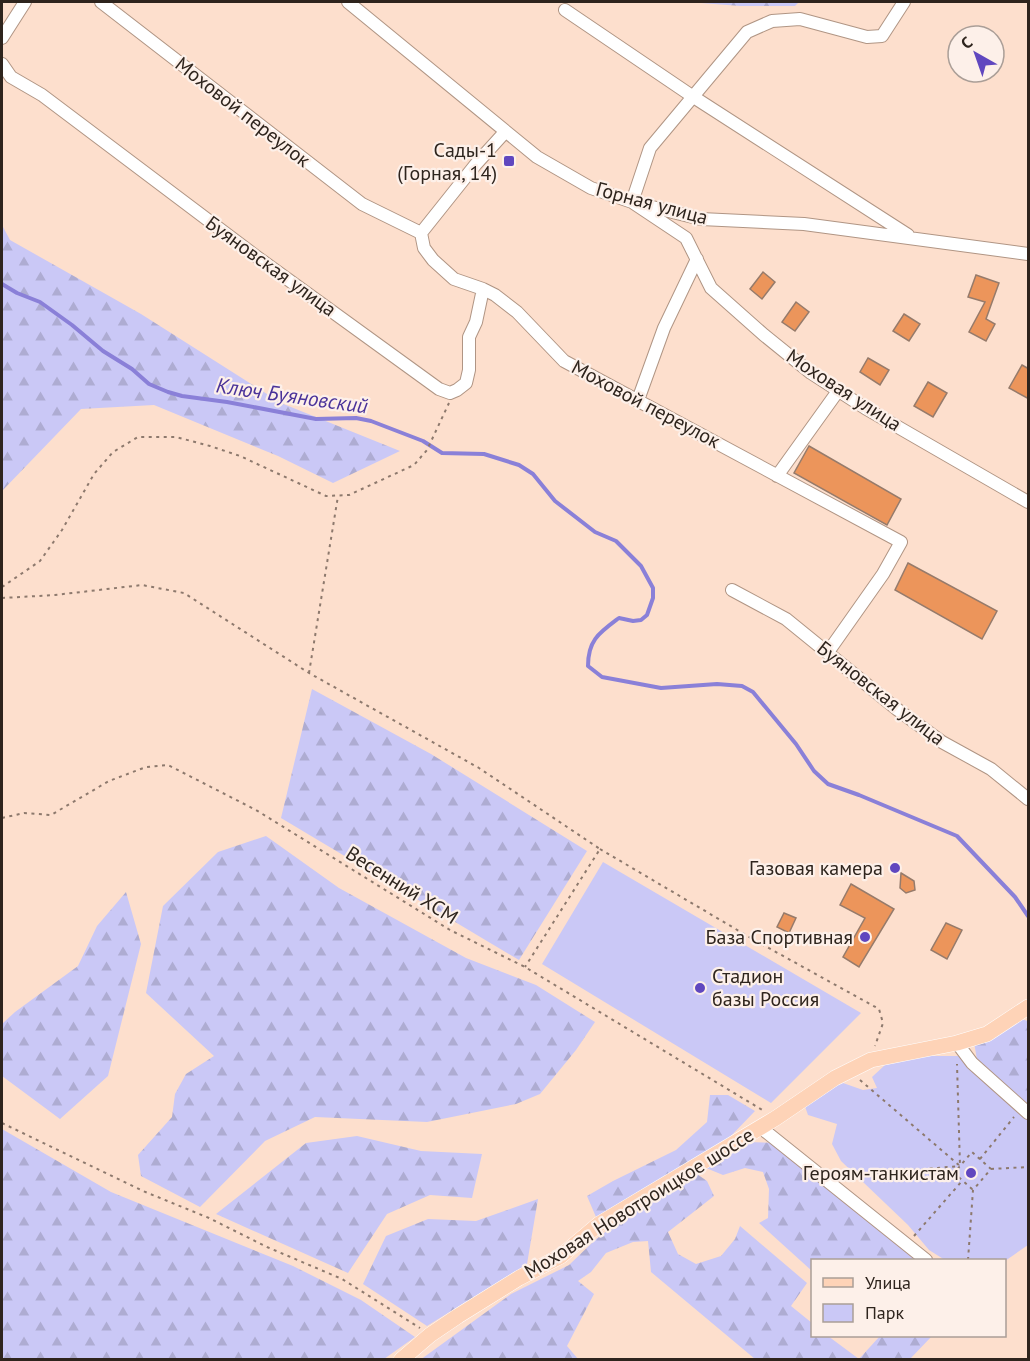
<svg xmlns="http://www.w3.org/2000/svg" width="1030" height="1361" font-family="'PT Sans',sans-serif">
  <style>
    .forest { fill: url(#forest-firs) }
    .park { fill: #cac8f6 }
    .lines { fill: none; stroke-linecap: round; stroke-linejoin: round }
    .stream { stroke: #8a80d8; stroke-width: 4 }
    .building { fill: #ec955b; stroke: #967b6b; stroke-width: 1.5 }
    .minor-casing { stroke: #b09584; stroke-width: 14 }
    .major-casing { stroke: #fff; stroke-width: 16 }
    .path { stroke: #8d796d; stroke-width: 2; stroke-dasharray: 3 4.5; stroke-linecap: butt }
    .minor { stroke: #fff; stroke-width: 12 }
    .major { stroke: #fed3b7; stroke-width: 15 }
    .poi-dot { fill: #6047bf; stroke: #fdf0e9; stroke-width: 2 }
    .labels { text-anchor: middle; stroke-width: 4.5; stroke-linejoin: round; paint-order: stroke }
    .street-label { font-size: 20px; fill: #2e241d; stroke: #fdf0e9 }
    .poi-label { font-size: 20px; fill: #2e241d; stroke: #fdf0e9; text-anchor: end }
    .water-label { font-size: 21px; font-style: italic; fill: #4a339a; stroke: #fdf0e9 }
  </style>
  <defs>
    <pattern id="forest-firs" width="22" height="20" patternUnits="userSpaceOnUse" patternTransform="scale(1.5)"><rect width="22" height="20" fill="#cac8f6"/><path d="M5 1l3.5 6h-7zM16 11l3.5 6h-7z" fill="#aeacd2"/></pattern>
  </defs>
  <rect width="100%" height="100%" fill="#fddfcd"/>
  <!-- forest -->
  <path class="forest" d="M688,2H799L795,6H740Z
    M2,225L10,240L141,314L281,403L400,451L333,483L278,456L154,405L81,409L2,491Z
    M312,689L431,754L587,851L519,960L281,818Z
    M266,836L339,888L466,958L536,985L595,1022L576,1050L540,1094L516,1104L427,1122L315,1117L265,1141L200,1207L141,1176L138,1155L172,1117L175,1094L186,1074L214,1056L146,993L163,906L218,852Z
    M126,892L141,944L108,1076L60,1119L2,1076V1024L15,1012L78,966L97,926Z
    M1009,1016L1028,1021V1104L977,1060L974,1042Z
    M710,1095H728L755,1111L730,1137L596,1217L587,1196L613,1181L676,1150L707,1122Z
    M2,1129L111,1192L293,1266L361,1300L415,1337L384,1359H2Z
    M357,1136L421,1151L482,1154L472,1198L430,1195L387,1214L348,1273L216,1214L306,1143Z
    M747,1142L787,1143L919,1260H812V1271L759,1223L768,1218L769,1189L763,1172L745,1168L723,1175L706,1168Z
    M694,1172L707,1181L714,1196L668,1232L678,1254L696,1264L721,1256L735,1239L740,1226L807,1283L791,1306L812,1323V1336H828L859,1359L880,1336H932L910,1359H755L651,1272L648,1241L633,1242L606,1253L591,1272L578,1281L594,1294L567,1346L578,1359L420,1360L511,1294L569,1265L595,1240L636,1209Z
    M538,1199L527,1264L427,1326L363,1284L386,1236L428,1219L476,1221Z"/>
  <!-- park -->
  <path class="park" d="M603,862L861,1013L771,1103L542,964Z
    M927,1056H958L1028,1119V1245L1005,1261L945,1260L929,1250L908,1225L841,1161L832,1144L837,1124L808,1115L802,1098L843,1083L863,1090L877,1088L872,1077L885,1065Z"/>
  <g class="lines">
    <!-- stream -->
    <path class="stream" d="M2,284L17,293L40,302L72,325L103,351L132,369L149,384L168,392L182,396L227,402L316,419L356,418L371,421L423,441L442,453L484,454L519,465L533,474L555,501L595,532L616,541L641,566L653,588V598L647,615L641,620L633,621L619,618C599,633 588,640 588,666L602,677L661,688L717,684L742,686L753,692L796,744L814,771L828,784L859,795L957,836L1015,897L1028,916"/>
  </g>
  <!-- building -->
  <path class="building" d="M763,272L775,282L762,299L750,289Z
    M976,275L999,283L986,319L995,324L986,341L969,332L985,302L968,297Z
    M796,302L809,312L795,331L782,322Z
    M904,314L920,324L909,341L893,331Z
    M868,358L889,370L880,385L860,372Z
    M1022,365L1029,369V399L1009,388Z
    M928,382L947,393L933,417L914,406Z
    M809,446L901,499L887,525L794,473Z
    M908,563L997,611L982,639L895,590Z
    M901,873L914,881L915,890L906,893L900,888Z
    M851,884L894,909L859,967L843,957L865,918L840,905Z
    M784,913L796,918L789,933L777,927Z
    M946,923L962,930L947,959L931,950Z"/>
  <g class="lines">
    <!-- minor casing -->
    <g class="minor-casing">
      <path id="minor" d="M101,2L362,204L421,233L476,164L505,132
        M348,2L537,157L591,188L632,202L701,219L804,224L1028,254
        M904,2L882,36L867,37L800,19L772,21L747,32L650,148L632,202L686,238L711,288L764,335L811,373L865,408L1028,502
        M565,10L692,96L908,235
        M2,38L25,2
        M2,64L11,77L42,95L257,257L439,389L450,393L457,390L466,383L469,370V337L476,322L483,289
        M421,233L424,248L433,260L454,279L483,289L495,295L517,312L564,361L901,542L883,574L828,652
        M638,400L664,328L697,259
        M777,476L838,391
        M732,590L786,619L898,710L942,742L991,769L1028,799
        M957,1043L972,1063L1028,1113
        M760,1127L926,1260"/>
    </g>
    <!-- major casing -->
    <g class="major-casing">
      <path id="major" d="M401,1360L430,1335L458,1316L519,1278L561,1256L599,1224L776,1118L835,1078L871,1060L957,1043L987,1034L1028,1007"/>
    </g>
    <!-- path -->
    <path class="path" d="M2,587L40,561L62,530L94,474L113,452L138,437H176L210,446L240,456L326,496L349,495L414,465L427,450L449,403
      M2,598L55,595L142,585L184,593L309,673L479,768L600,849L525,967
      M309,673L338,496
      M2,818L24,813L51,815L109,781L146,767L168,765L256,810L450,930L525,967L764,1111
      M600,849L756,941L879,1009L883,1023L875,1046
      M860,1080L960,1166L957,1064
      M2,1123L143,1191L209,1218L267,1247L342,1279L420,1328
      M980,1159L1014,1117
      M991,1169L1028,1167
      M840,1176L960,1166
      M914,1236L962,1181
      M968,1260L973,1190L991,1169L972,1152L954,1173L973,1190"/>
    <!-- minor -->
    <use href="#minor" class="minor"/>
    <!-- major -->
    <use href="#major" class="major"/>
  </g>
  <!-- markers -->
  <g class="poi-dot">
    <rect x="503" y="155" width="12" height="12" rx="3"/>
    <circle cx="895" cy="868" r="6"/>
    <circle cx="865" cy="937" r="6"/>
    <circle cx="700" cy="988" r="6"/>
    <circle cx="971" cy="1173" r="6"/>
  </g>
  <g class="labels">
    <!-- street labels -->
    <g class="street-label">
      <text transform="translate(243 112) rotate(38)" y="7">Моховой переулок</text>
      <text transform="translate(652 203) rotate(15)" y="7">Горная улица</text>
      <text transform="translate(271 266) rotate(36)" y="7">Буяновская улица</text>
      <text transform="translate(844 390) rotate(33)" y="7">Моховая улица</text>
      <text transform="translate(646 404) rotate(28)" y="7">Моховой переулок</text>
      <text transform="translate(881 693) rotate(38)" y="7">Буяновская улица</text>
      <text transform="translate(402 885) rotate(32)" y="7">Весенний ХСМ</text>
      <text transform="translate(639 1203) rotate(-32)" y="7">Моховая Новотроицкое шоссе</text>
    </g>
    <!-- poi labels -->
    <g class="poi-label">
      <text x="497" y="157">Сады-1<tspan x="497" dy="23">(Горная, 14)</tspan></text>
      <text x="883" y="875">Газовая камера</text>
      <text x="853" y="944">База Спортивная</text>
      <text x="712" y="983" text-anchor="start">Стадион<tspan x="712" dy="23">базы Россия</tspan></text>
      <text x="959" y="1180">Героям-танкистам</text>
    </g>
    <!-- water labels -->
    <g class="water-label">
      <text transform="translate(292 396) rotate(8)" y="7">Ключ Буяновский</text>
    </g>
  </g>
  <!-- border -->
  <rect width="1030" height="1361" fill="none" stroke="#2e241d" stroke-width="6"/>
  <!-- legend -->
  <rect x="811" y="1259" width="195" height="78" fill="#fdf0e9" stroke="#aa9e97" stroke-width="1.5"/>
  <rect x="823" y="1278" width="30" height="9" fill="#fed3b7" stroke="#aa9e97" stroke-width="1.5"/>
  <text x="865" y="1289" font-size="18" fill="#2e241d">Улица</text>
  <rect x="823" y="1304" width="30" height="18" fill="#cac8f6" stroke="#aa9e97" stroke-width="1.5"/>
  <text x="865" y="1319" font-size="18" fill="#2e241d">Парк</text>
  <!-- north arrow -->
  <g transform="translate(976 54) rotate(320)"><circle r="28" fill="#fdf0e9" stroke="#aa9e97" stroke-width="1.5"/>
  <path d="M0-4.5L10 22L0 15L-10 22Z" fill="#6047bf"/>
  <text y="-9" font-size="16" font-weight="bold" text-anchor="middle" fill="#2e241d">С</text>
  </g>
</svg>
